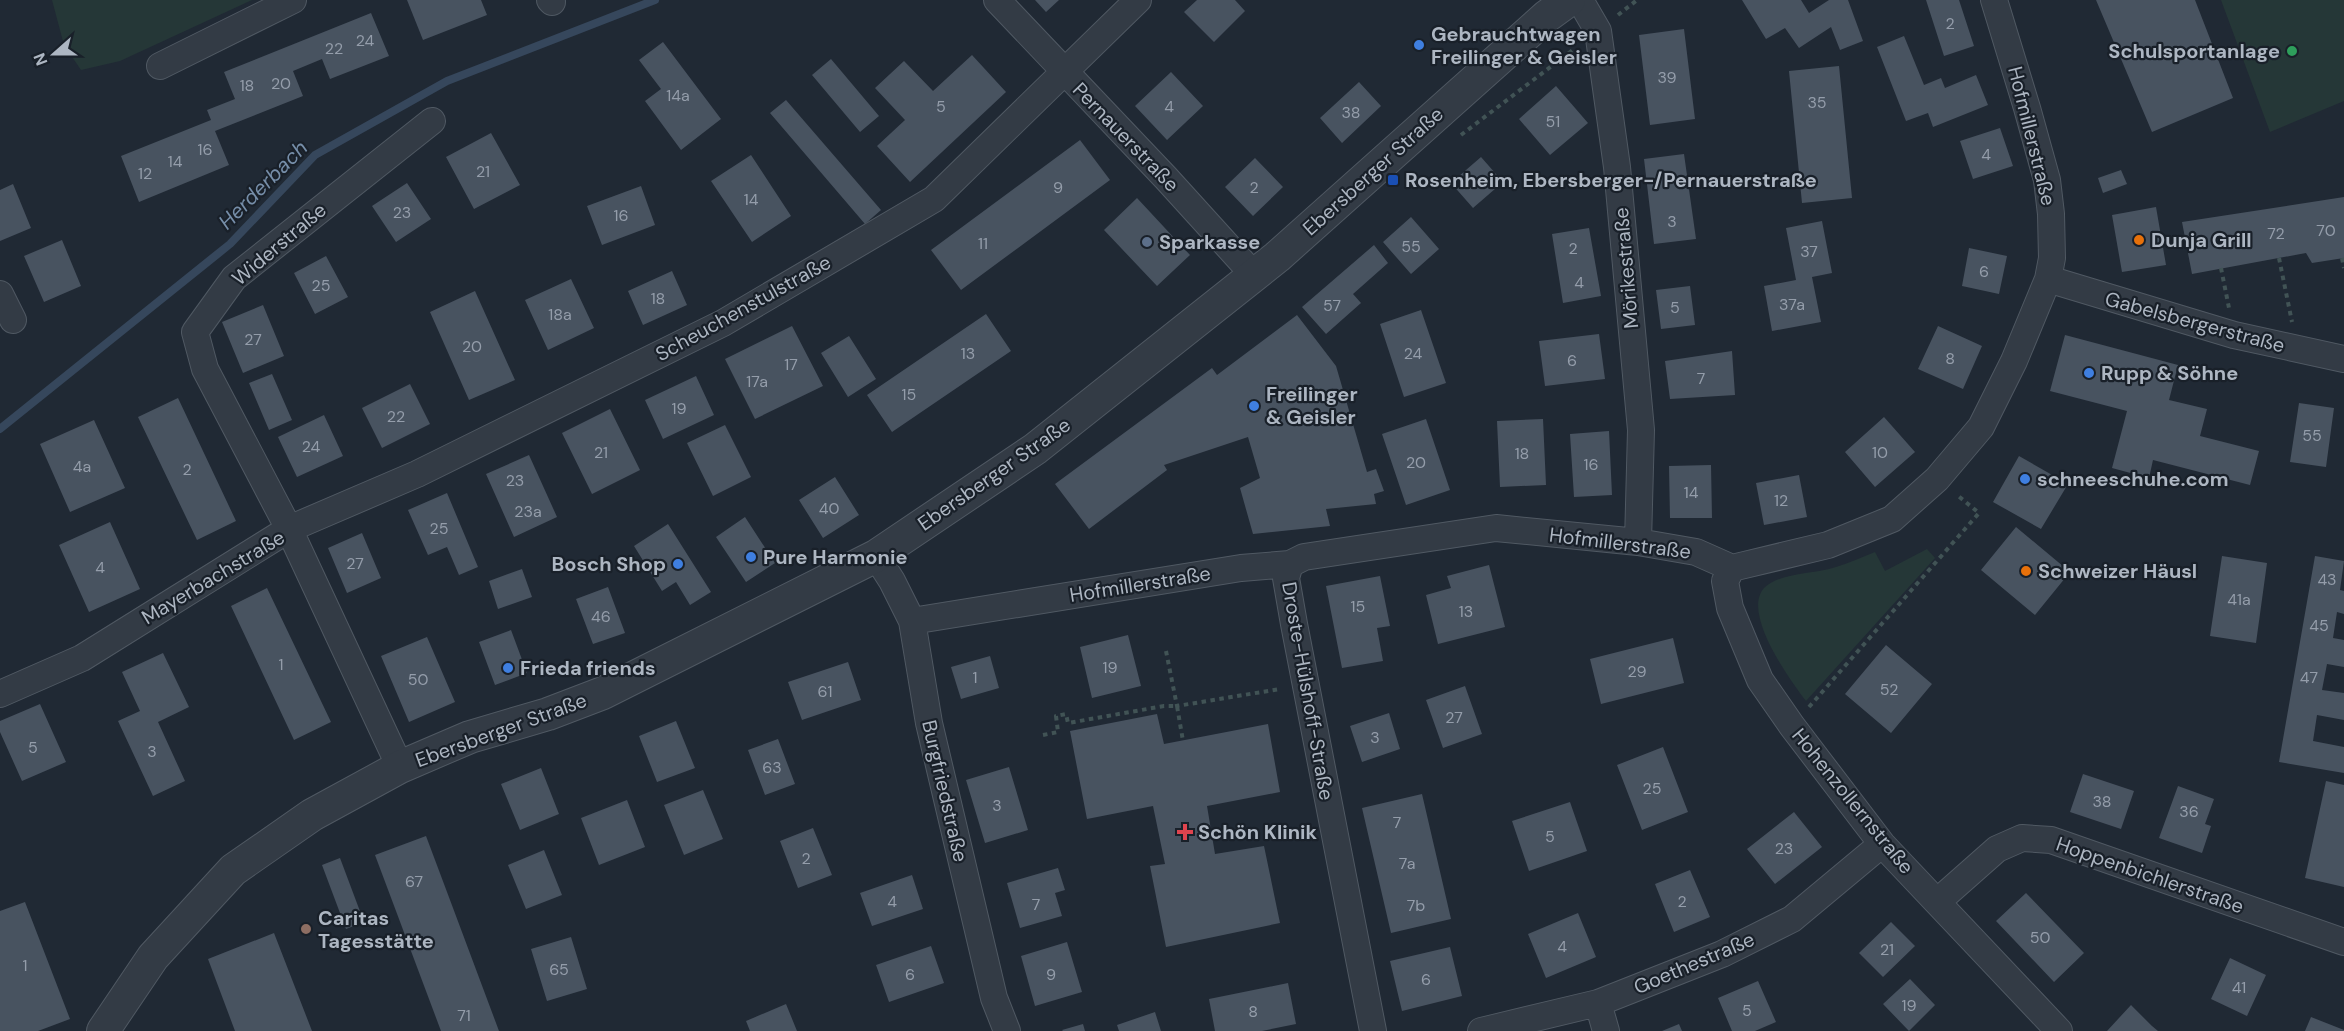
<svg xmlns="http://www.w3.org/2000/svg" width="2344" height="1031" font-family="'DM Sans',sans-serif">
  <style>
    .green { fill: #253737 }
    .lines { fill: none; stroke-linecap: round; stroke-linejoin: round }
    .stream { stroke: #36475c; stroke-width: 8 }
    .building { fill: #485360 }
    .minor-casing { stroke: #505963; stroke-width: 28 }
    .tertiary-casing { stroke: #505963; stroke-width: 34 }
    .path { stroke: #415355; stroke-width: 4; stroke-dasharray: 4.5 4.5; stroke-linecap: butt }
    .minor { stroke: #333b45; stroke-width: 26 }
    .tertiary { stroke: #333b45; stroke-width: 32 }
    .shop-dot { fill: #3f7fe0; stroke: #192029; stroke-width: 2 }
    .leisure-dot { fill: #2e9e5b; stroke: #192029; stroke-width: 2 }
    .transit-dot { fill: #1a4fb4; stroke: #192029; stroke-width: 2 }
    .food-dot { fill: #e8710a; stroke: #192029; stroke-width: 2 }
    .service-dot { fill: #5c6f8a; stroke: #192029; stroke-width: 2 }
    .health-dot { fill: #e0444e; stroke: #192029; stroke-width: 2 }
    .education-dot { fill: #8d6e63; stroke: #192029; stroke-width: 2 }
    .labels { text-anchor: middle; stroke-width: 4.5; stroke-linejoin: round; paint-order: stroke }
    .number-label { font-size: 16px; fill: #949daa }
    .poi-label { font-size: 20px; font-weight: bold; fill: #adb6c2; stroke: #192029; text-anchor: start }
    .street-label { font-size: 20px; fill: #adb6c2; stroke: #192029 }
    .water-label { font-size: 21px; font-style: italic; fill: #768ea9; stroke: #192029 }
  </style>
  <rect width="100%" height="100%" fill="#202934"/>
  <!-- green -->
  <path class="green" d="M52,0H252L120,61L81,70L64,45Z
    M2221,0H2344V101L2270,132Z
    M1927,549L1935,558L1806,701C1790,680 1735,605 1769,584C1788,572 1815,574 1836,567C1849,563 1862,557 1875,552L1885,571Z"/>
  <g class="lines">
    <!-- stream -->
    <path class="stream" d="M0,429L230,244L315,155L447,81L655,0"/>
  </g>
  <!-- building -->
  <path class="building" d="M407,0H481L487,15L423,40Z
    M1035,0H1059L1046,12Z
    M1197,0H1235L1245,11L1214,42L1184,12Z
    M1742,0H1801L1809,13L1829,0H1848L1863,41L1840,50L1831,27L1799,48L1785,28L1766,39Z
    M1926,0H1959L1974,46L1944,56Z
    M2096,0H2195L2233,98L2152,132Z
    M371,13L389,56L330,79L322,59L293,71L303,96L215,131L229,165L139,202L121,156L211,120L207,110L235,99L224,72Z
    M1684,29L1695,119L1650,125L1639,35Z
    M1904,36L1924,85L1941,78L1945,88L1976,75L1988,105L1933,127L1928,113L1906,121L1877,47Z
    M663,42L721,119L681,150L645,101L661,89L639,60Z
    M972,55L1006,92L910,182L877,146L905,120L875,88L904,61L933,91Z
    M831,59L879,116L860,132L812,75Z
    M1839,66L1852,198L1802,203L1789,71Z
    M1171,72L1203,106L1167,140L1135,106Z
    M1359,82L1381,106L1342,143L1320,118Z
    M1556,86L1588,123L1550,155L1519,119Z
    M786,100L881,210L865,224L770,113Z
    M2000,128L2013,166L1973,179L1960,141Z
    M491,133L520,185L474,209L446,157Z
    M1080,140L1110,180L961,290L931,250Z
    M1684,154L1696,239L1654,244L1644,159Z
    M751,155L791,216L752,242L711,181Z
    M1481,157L1503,182L1473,208L1451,183Z
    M1255,158L1283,187L1253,216L1225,187Z
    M2121,170L2127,184L2103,193L2098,178Z
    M407,183L431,219L396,242L372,206Z
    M13,184L31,228L0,241V190Z
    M641,186L655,225L602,245L587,206Z
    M2344,197V258L2312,263L2306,253L2192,274L2182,222Z
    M1137,198L1190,255L1157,286L1104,230Z
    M2156,207L2166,265L2122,272L2112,215Z
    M1411,217L1439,249L1411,274L1383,242Z
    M1822,221L1832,273L1812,277L1821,322L1772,331L1764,286L1796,280L1786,228Z
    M1589,228L1601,296L1563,303L1552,234Z
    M62,240L81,286L44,302L24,256Z
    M1374,245L1388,263L1353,294L1361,303L1326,334L1302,307Z
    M1969,248L2007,256L1999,294L1962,286Z
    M326,256L348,297L315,314L294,273Z
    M672,271L687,305L643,325L628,291Z
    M571,279L594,328L548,350L525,300Z
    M1690,286L1695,325L1661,329L1656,290Z
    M475,291L515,380L469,400L430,312Z
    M263,305L284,356L243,373L222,322Z
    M1421,310L1446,383L1404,397L1380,324Z
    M986,314L1011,351L892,432L867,395Z
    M1297,315L1336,366L1367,472L1376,469L1384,491L1374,494L1376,504L1326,509L1330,526L1253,534L1240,488L1260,478L1248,437L1164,465L1167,470L1089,529L1055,484L1212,368L1217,375Z
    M792,326L823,386L755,419L725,359Z
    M1938,326L1982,346L1963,389L1918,369Z
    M1599,334L1605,379L1545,386L1539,341Z
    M2065,335L2178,365L2169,400L2207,409L2200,436L2259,451L2250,485L2153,460L2149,478L2112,468L2127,411L2050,391Z
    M849,336L876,379L848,397L821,353Z
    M1732,351L1735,395L1670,399L1665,361Z
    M272,374L292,420L269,430L249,383Z
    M696,376L714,415L663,439L645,400Z
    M410,384L430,424L382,448L362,408Z
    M178,398L236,521L197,540L138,417Z
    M2299,403L2334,408L2326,467L2290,462Z
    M610,409L640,470L592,494L562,433Z
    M324,415L343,456L297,477L278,437Z
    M1884,417L1915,452L1875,487L1845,452Z
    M1426,419L1450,490L1406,505L1382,434Z
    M1543,419L1546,485L1500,487L1497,421Z
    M94,420L125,488L70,512L40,444Z
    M725,425L751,477L713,496L687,443Z
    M1609,431L1612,495L1574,497L1570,434Z
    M529,455L557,517L514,537L486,474Z
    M2019,456L2068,484L2041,529L1993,502Z
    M1711,465L1712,518H1670L1669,466Z
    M1799,475L1807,517L1764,525L1756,483Z
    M835,477L859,515L823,538L799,500Z
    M447,493L478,567L459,575L447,547L428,555L408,510Z
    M745,517L775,563L746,582L716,537Z
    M110,522L140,589L89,612L59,545Z
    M668,524L711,592L690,605L676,582L662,591L634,546Z
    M2016,527L2070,572L2035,615L1981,570Z
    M362,533L381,578L347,593L328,548Z
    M2222,556L2267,563L2256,643L2210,636Z
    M2315,556L2344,561L2340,590L2344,591V614L2337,612L2333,638L2344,640V667L2327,664L2322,690L2344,693V720L2317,715L2313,741L2344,747V773L2279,762Z
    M1489,565L1505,627L1438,644L1426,595L1451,588L1447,576Z
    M522,569L532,597L498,609L489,581Z
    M1380,576L1390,626L1377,628L1383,661L1342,668L1326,586Z
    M608,587L625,633L593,644L576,599Z
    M267,588L331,722L294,740L231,606Z
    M511,630L527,673L495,685L479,642Z
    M1128,635L1141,686L1092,698L1080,647Z
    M427,637L455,702L409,722L381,656Z
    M1673,638L1684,683L1601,704L1590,659Z
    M1886,645L1932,684L1891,733L1845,694Z
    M163,653L189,707L158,722L185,781L153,796L118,721L140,711L122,672Z
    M990,656L999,688L961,699L951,667Z
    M848,662L861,700L802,720L788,682Z
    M1465,686L1482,734L1443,748L1426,700Z
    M40,704L66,762L22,781L0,732V721Z
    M1389,713L1400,749L1362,762L1350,726Z
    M1157,714L1164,744L1268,724L1280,792L1207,806L1215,854L1264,846L1280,923L1166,947L1150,866L1165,864L1153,806L1087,819L1070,731Z
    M676,721L695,768L657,782L639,736Z
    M778,739L795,784L765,795L748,750Z
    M1663,747L1688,812L1642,830L1617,765Z
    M1009,767L1028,830L985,843L966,780Z
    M541,768L559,814L520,830L501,784Z
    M2083,774L2134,791L2121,829L2070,812Z
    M2326,781L2344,785V887L2305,878Z
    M2178,786L2214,799L2205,824L2211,826L2202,853L2159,838Z
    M703,790L723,839L684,855L664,805Z
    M1422,794L1451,919L1391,933L1362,808Z
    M627,800L645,847L599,865L581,818Z
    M1570,802L1587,851L1529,871L1512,821Z
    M1794,812L1822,847L1775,884L1747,849Z
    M813,828L832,875L798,888L780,841Z
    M426,836L453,908L499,1031H441L375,855Z
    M544,850L562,895L526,909L508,865Z
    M340,858L364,922L346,929L322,865Z
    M1058,868L1065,890L1055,893L1062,916L1020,928L1007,883Z
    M1690,870L1710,917L1674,932L1655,884Z
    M912,875L923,909L872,926L860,893Z
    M2026,893L2084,953L2054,982L1996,921Z
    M25,902L70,1019L38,1031H0V911Z
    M1578,913L1596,957L1546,978L1528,934Z
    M1891,922L1915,946L1883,977L1859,953Z
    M274,933L312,1031H235L208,959Z
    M571,937L587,989L547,1001L531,949Z
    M1067,942L1082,992L1035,1006L1021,956Z
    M931,946L944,983L889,1002L876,965Z
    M1450,947L1462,996L1402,1011L1390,961Z
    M2230,958L2266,975L2247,1016L2211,999Z
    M1910,979L1935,1005L1909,1031L1883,1004Z
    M1758,981L1776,1022L1755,1031H1732L1718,998Z
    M1288,983L1296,1024L1262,1031H1215L1209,999Z
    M786,1004L797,1031H750L746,1021Z
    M2131,1005L2152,1026L2158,1031H2107Z
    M1155,1012L1161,1031H1119L1117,1025Z
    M2311,1017L2344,1030V1031H2305Z
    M1083,1024L1085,1031H1063L1062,1030Z
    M1679,1024L1682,1031H1662Z"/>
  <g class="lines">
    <!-- minor casing -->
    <g class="minor-casing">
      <path id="minor" d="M550,0L552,2
        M997,0L1166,178L1254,275
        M1580,0L1598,31L1617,167L1641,430L1638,542
        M160,66L293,0
        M2048,279L2234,335L2344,359
        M0,294L13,320
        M876,556L892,581L912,621L929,723L994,998L1007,1031
        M1290,564L1286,578L1294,624L1373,1031
        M1732,568L1725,581L1730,608L1760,680L1792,726L1882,844L2059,1031
        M912,621L1241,568L1290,564L1304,557L1496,528L1638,542L1696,552L1732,568L1828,545L1892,519L1937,479L1981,427L2014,361L2048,279L2052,258L2051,214L2047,180L2027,108L1994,0
        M0,694L82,658L289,529L417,474L723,323L934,199L1138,0
        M400,767L289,529L205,369L195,332L234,278L432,121
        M1937,902L1997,849L2022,838L2051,840L2344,942
        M1598,1003L1606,1031
        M1481,1031L1598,1003L1722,954L1792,919L1882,844"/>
    </g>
    <!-- tertiary casing -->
    <g class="tertiary-casing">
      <path id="tertiary" d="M103,1031L153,957L233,870L312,815L400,767L470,737L548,714L603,693L876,556L1035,449L1277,257L1547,16L1569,0"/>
    </g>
    <!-- path -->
    <path class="path" d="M1618,15L1637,0
      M1461,135L1574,49
      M2279,258L2292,322
      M2342,258L2344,268
      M2221,268L2229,308
      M1166,651L1177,706L1280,689
      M1809,707L1979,513L1957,495
      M1043,735L1058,732L1056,716L1066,714L1068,723L1164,706H1177L1183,741"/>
    <!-- minor -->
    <use href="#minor" class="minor"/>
    <!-- tertiary -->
    <use href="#tertiary" class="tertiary"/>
  </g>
  <!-- markers -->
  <g class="shop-dot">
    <circle cx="1419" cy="45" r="6"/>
    <circle cx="2089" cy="373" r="6"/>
    <circle cx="1254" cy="406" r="6"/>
    <circle cx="2025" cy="479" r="6"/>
    <circle cx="751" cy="557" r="6"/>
    <circle cx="678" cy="564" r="6"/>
    <circle cx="508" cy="668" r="6"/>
  </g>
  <circle class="leisure-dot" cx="2292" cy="51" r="6"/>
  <rect class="transit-dot" x="1387" y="174" width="12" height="12" rx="3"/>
  <g class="food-dot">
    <circle cx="2139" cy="240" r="6"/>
    <circle cx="2026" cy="571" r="6"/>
  </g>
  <circle class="service-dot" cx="1147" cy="242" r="6"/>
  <path class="health-dot" d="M1182 823h6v6h6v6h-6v6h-6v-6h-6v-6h6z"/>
  <circle class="education-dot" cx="306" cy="929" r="6"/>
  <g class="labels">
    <!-- number labels -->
    <g class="number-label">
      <text x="1950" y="29">2</text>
      <text x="365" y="46">24</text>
      <text x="334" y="54">22</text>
      <text x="1667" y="83">39</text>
      <text x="281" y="89">20</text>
      <text x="247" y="91">18</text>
      <text x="678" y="101">14a</text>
      <text x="1817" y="108">35</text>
      <text x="941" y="112">5</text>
      <text x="1169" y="112">4</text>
      <text x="1351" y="118">38</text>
      <text x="1553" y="127">51</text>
      <text x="205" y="155">16</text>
      <text x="1986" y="160">4</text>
      <text x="175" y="167">14</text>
      <text x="483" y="177">21</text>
      <text x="145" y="179">12</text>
      <text x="1058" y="193">9</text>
      <text x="1254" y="193">2</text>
      <text x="751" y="205">14</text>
      <text x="402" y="218">23</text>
      <text x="621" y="221">16</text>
      <text x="1672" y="227">3</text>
      <text x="2326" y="236">70</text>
      <text x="2276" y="239">72</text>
      <text x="983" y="249">11</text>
      <text x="1411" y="252">55</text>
      <text x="1573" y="254">2</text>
      <text x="1809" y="257">37</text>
      <text x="1984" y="277">6</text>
      <text x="1579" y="288">4</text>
      <text x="321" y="291">25</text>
      <text x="658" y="304">18</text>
      <text x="1792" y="310">37a</text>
      <text x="1332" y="311">57</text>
      <text x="1675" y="313">5</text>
      <text x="560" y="320">18a</text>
      <text x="253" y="345">27</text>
      <text x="472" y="352">20</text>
      <text x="968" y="359">13</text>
      <text x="1413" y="359">24</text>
      <text x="1950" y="364">8</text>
      <text x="1572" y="366">6</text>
      <text x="791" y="370">17</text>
      <text x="1701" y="384">7</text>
      <text x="757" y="387">17a</text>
      <text x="909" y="400">15</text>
      <text x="679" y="414">19</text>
      <text x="396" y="422">22</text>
      <text x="2312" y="441">55</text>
      <text x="311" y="452">24</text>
      <text x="601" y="458">21</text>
      <text x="1880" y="458">10</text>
      <text x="1522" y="459">18</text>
      <text x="1416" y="468">20</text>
      <text x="1591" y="470">16</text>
      <text x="82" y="472">4a</text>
      <text x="187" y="475">2</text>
      <text x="515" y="486">23</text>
      <text x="1691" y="498">14</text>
      <text x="1781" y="506">12</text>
      <text x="829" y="514">40</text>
      <text x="528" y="517">23a</text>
      <text x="439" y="534">25</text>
      <text x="355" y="569">27</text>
      <text x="100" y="573">4</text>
      <text x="2327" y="585">43</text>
      <text x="2239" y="605">41a</text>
      <text x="1358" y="612">15</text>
      <text x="1466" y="617">13</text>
      <text x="601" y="622">46</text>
      <text x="2319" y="631">45</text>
      <text x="281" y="670">1</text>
      <text x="1110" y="673">19</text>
      <text x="1637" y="677">29</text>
      <text x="975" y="683">1</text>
      <text x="2309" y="683">47</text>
      <text x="418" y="685">50</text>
      <text x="1889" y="695">52</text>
      <text x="825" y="697">61</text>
      <text x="1454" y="723">27</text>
      <text x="1375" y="743">3</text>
      <text x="33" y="753">5</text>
      <text x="152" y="757">3</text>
      <text x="772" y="773">63</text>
      <text x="1652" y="794">25</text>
      <text x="2102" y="807">38</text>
      <text x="997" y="811">3</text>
      <text x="2189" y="817">36</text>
      <text x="1397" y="828">7</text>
      <text x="1550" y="842">5</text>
      <text x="1784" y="854">23</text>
      <text x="806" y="864">2</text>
      <text x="1407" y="869">7a</text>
      <text x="414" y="887">67</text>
      <text x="892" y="907">4</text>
      <text x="1682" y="907">2</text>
      <text x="1036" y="910">7</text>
      <text x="1416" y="911">7b</text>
      <text x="2040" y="943">50</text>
      <text x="1562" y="952">4</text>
      <text x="1887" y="955">21</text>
      <text x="25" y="971">1</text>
      <text x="559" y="975">65</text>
      <text x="910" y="980">6</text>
      <text x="1051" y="980">9</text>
      <text x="1426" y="985">6</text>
      <text x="2239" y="993">41</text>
      <text x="1909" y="1011">19</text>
      <text x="1747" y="1016">5</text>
      <text x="1253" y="1017">8</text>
      <text x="464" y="1021">71</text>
    </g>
    <!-- poi labels -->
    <g class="poi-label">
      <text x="1431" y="41">Gebrauchtwagen<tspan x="1431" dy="23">Freilinger &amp; Geisler</tspan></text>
      <text x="2280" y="58" text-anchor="end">Schulsportanlage</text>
      <text x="1405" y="187">Rosenheim, Ebersberger-/Pernauerstraße</text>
      <text x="2151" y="247">Dunja Grill</text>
      <text x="1159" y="249">Sparkasse</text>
      <text x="2101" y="380">Rupp &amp; Söhne</text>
      <text x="1266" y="401">Freilinger<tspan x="1266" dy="23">&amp; Geisler</tspan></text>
      <text x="2037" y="486">schneeschuhe.com</text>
      <text x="763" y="564">Pure Harmonie</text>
      <text x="666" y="571" text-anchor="end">Bosch Shop</text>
      <text x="2038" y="578">Schweizer Häusl</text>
      <text x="520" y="675">Frieda friends</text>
      <text x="1198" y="839">Schön Klinik</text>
      <text x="318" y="925">Caritas<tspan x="318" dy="23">Tagesstätte</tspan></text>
    </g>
    <!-- street labels -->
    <g class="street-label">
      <text transform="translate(2032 136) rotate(76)" y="7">Hofmillerstraße</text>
      <text transform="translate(1126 137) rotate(46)" y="7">Pernauerstraße</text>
      <text transform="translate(1373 171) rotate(-42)" y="7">Ebersberger Straße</text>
      <text transform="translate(279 244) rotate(-40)" y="7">Widerstraße</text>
      <text transform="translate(1626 268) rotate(-95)" y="7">Mörikestraße</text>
      <text transform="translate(743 308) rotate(-29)" y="7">Scheuchenstulstraße</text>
      <text transform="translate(2195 322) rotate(15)" y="7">Gabelsbergerstraße</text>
      <text transform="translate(994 474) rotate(-35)" y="7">Ebersberger Straße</text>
      <text transform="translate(1620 543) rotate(7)" y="7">Hofmillerstraße</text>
      <text transform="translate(213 577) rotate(-31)" y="7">Mayerbachstraße</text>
      <text transform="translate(1140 584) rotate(-9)" y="7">Hofmillerstraße</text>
      <text transform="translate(1308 691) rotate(80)" y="7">Droste-Hülshoff-Straße</text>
      <text transform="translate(501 730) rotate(-20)" y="7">Ebersberger Straße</text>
      <text transform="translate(945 791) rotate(77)" y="7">Burgfriedstraße</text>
      <text transform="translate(1853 801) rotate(51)" y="7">Hohenzollernstraße</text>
      <text transform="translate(2150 875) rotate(19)" y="7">Hoppenbichlerstraße</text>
      <text transform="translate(1694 963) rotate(-23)" y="7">Goethestraße</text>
    </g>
    <!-- water labels -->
    <g class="water-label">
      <text transform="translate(263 185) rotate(-45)" y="7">Herderbach</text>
    </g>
  </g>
  <!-- north arrow -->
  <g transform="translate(54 54) rotate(249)" stroke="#192029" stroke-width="4.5" paint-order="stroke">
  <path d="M0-4.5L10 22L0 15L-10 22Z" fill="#adb6c2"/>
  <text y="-9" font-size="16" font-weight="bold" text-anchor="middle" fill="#adb6c2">N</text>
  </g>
</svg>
